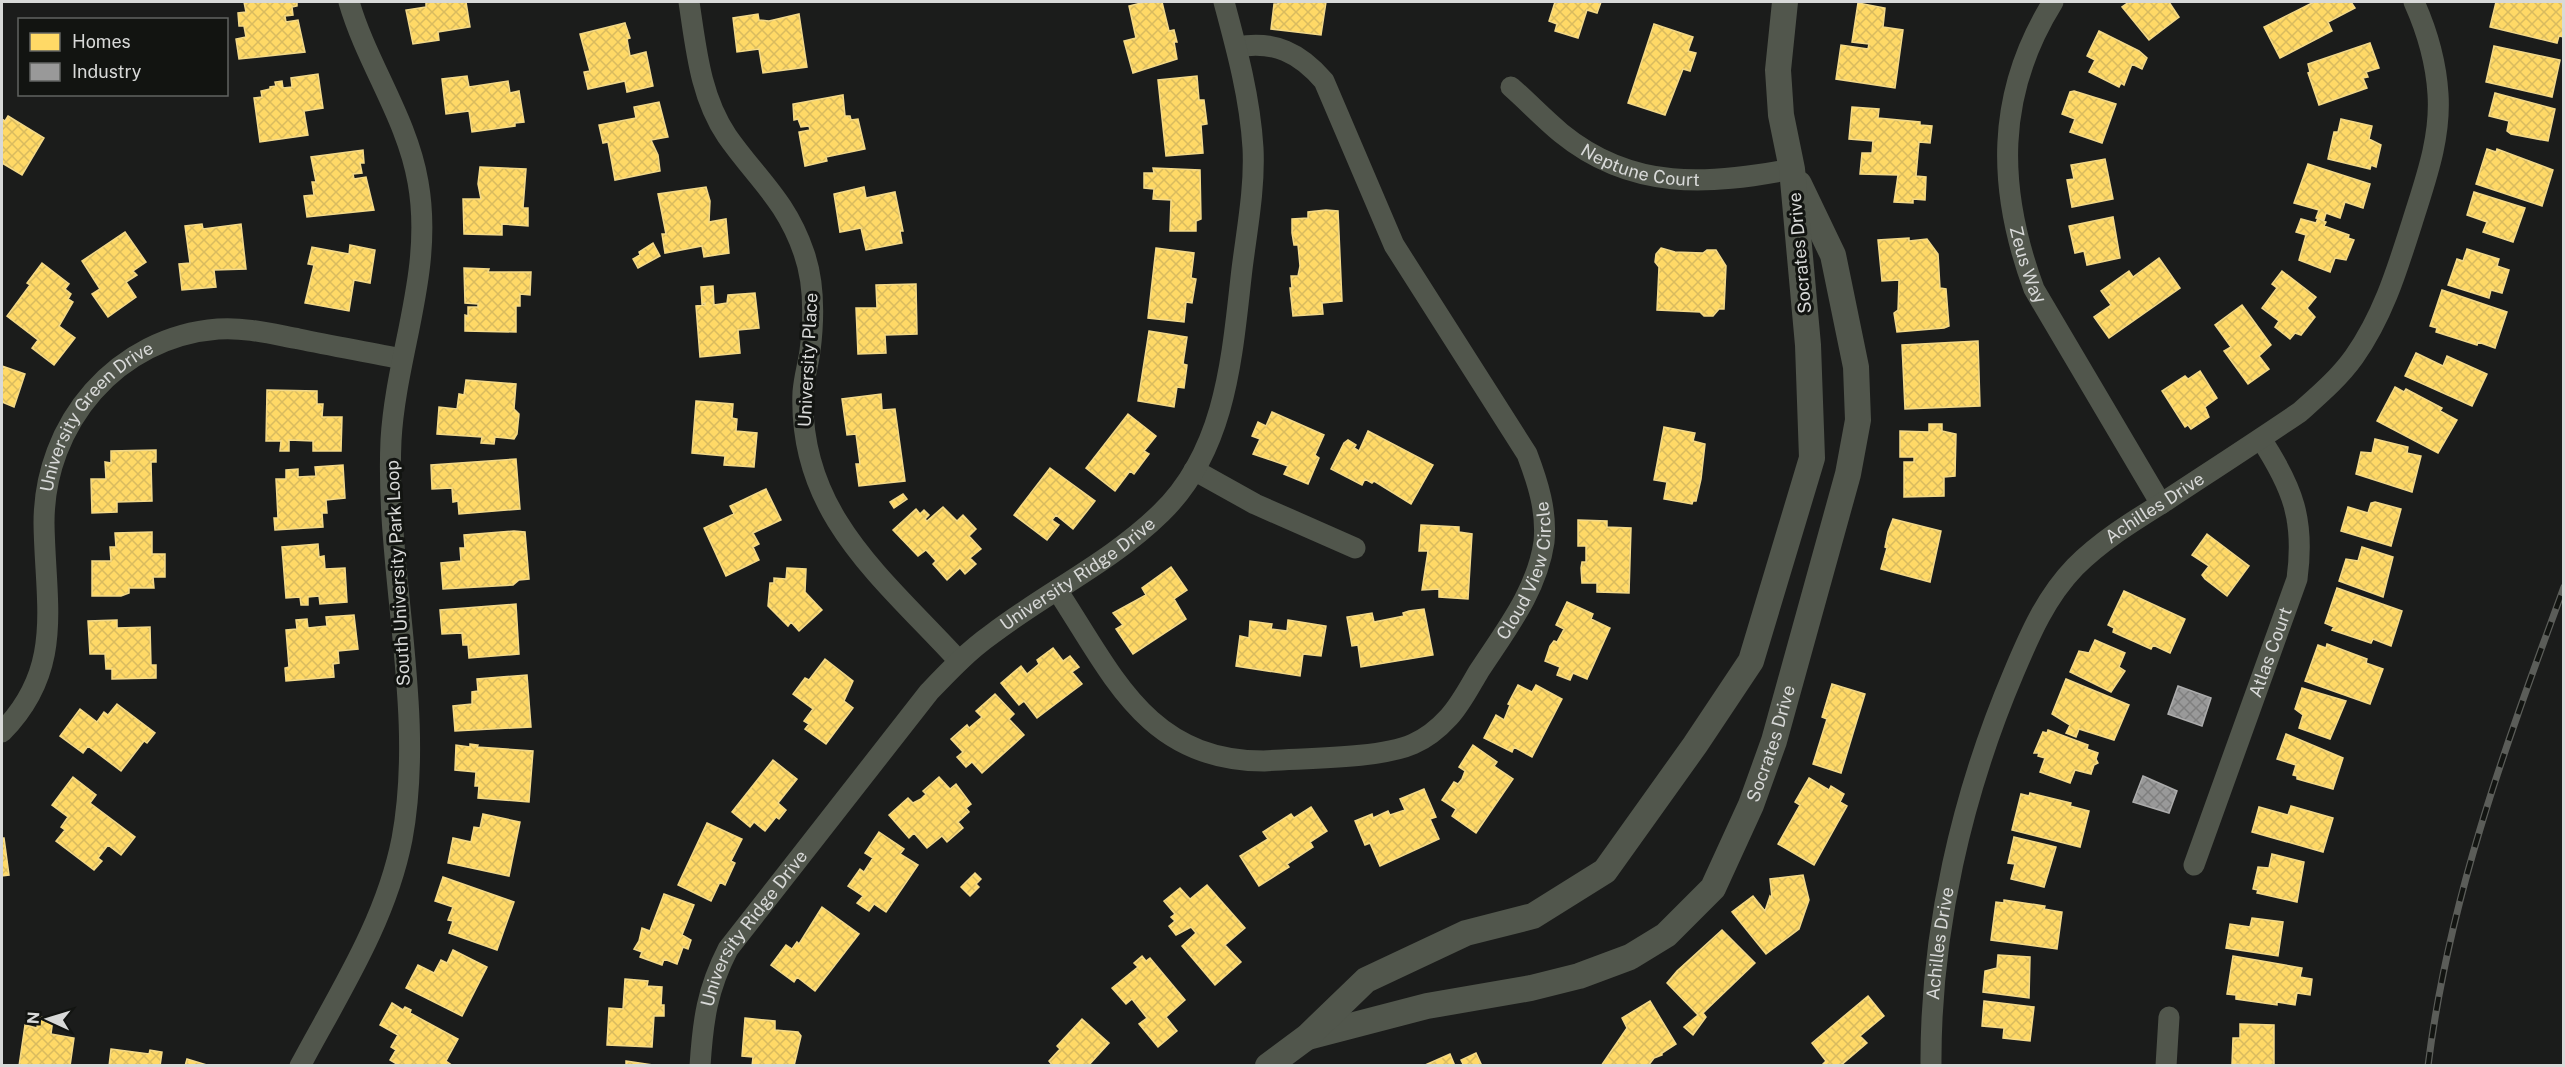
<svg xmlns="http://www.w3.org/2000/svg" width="2565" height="1067" font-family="'Public Sans',sans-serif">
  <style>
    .homes { fill: url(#homes-cross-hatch); stroke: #f3d988; stroke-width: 1.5 }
    .industry { fill: url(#industry-cross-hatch); stroke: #acacac; stroke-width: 1.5 }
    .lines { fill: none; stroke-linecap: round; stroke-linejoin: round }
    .minor { stroke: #51564c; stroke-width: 21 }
    .tertiary { stroke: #51564c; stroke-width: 26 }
    .rail-casing { stroke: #5b5d59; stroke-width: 7 }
    .rail { stroke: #121411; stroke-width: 4.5; stroke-dasharray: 14; stroke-linecap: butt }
    .labels { text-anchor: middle; stroke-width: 6; stroke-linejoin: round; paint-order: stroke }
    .street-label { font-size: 18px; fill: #d8d9d8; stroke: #121411 }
  </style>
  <defs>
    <pattern id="homes-cross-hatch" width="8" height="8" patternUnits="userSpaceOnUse" patternTransform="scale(1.5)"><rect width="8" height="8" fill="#ffd966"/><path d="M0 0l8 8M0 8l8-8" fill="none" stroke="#d9bb5f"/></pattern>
    <pattern id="industry-cross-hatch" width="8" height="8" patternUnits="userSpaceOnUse" patternTransform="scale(1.5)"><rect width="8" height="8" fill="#999"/><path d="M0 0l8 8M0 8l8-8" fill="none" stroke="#7f7f7f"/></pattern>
  </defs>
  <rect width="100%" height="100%" fill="#1b1c1b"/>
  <!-- homes -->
  <path class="homes" d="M244,2H297V6L292,7L293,15L285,16L286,22L298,20L305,52L239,59L236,39L246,37L244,26H239L238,13L246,12Z
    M426,2H466L470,27L438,32L439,40L413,44L406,10L426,7Z
    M1145,2H1162L1169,31L1174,30L1177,42H1174L1177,59L1133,73L1124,41L1136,38L1129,6Z
    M1278,2H1326L1321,35L1271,29L1274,4H1278Z
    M1555,2H1601L1597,13L1587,10L1578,38L1555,31L1557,24L1549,21Z
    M2129,2H2169L2179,17L2149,40L2122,7Z
    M2314,2H2351L2355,8L2328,22L2332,31L2280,58L2264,27Z
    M2496,2H2564V37L2559,36L2557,43L2490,27Z
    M1858,3L1885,8L1883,27L1903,30L1895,88L1836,79L1841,45L1868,49L1869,44L1852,42Z
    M758,14L759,20L769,21L799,14L807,67L763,73L759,49L737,52L733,18Z
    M625,23L630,38L627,39L630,56L646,52L653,86L627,92L625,81L588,89L584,72L590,71L580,34Z
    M1654,24L1693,37L1688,51L1696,53L1690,71L1683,69L1665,115L1628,103Z
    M2099,31L2139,51L2147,58L2142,69L2132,64L2124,85L2121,83L2119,87L2089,72L2095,60L2087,56Z
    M2370,43L2379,68L2366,72L2368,77L2363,78L2367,88L2319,105L2308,73L2310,72L2308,64Z
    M2494,46L2560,60L2552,97L2486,82Z
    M318,74L323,108L304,111L308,135L260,142L254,98L262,97L261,91L270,89V87L276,86L275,82L282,81L283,88L292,87L291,78Z
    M467,76L469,87L508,81L510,93L519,91L524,122L515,123V126L472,132L469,111L446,114L442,79Z
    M1197,76L1199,100H1204L1207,124L1201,125L1203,153L1166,156L1158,80Z
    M2074,91L2116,104L2102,143L2070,132L2075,119L2062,114L2070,92Z
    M2495,93L2555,109L2548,141L2511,134L2507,131L2509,121L2489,116Z
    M843,95L845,116H850L851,120L858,119L865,149L826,157L827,161L805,166L799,132L810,130L809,126L801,127L798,119L794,120L793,104Z
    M659,102L668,137L651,140L658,155L660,171L615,180L608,142L603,143L599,125L636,118L634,107Z
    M1852,107L1879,109L1878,118L1920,122V125L1932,126L1930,143L1919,142L1916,176L1926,177L1925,200L1913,199V203L1894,202L1898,175L1860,174L1862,153H1872L1873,141L1849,139Z
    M8,116L44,138L22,175L2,163V119L5,121Z
    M2341,119L2372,126L2369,139L2381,145L2376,167L2371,165L2370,169L2328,159L2334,132H2338Z
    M2487,149L2496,152L2497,149L2553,170L2542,206L2476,184Z
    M363,150L364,163H360L362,173L353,174L354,179L366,177L374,210L307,217L304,196L314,195L312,182H316L311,157Z
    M2105,159L2113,199L2072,207L2067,180L2074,179L2071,165Z
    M2308,164L2370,184L2363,208L2345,202L2340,218L2326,213L2324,220L2316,218L2319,210L2294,203Z
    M480,167L526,169L523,208H528V226L502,224V235L464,234L463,199H481L478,184Z
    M1153,168L1200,170L1201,219L1196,221V231H1170L1171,200L1153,199L1154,189L1144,188V173H1154Z
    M706,187L710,201L709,222L726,219L729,253L704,257L702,246L665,253L662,234H666L658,194Z
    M864,187L866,198L895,192L903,231H900L902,243L866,250L861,228L840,232L834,194Z
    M2474,192L2525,208L2513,242L2483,232L2487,222L2467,215Z
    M1326,210L1338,211L1342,301L1322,303L1323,314L1293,316L1290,288H1292L1291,276H1298L1300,266L1298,245H1294L1292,233V219L1308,218V212Z
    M2113,217L2120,258L2087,265L2084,251L2075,253L2069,226Z
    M2318,218L2326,222L2324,226L2349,235L2348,238L2354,240L2346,260L2335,258L2330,272L2299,260L2306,235L2296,232L2301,219L2316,223Z
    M202,224L203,229L241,224L246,269L214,270L216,287L182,290L179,264L190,263L185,226Z
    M125,232L146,262L133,271L137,275L126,282L136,297L108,317L92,294L100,289L82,261Z
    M1909,238V241L1927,239L1938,254L1940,288L1946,289L1949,326L1944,328L1897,332L1894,313L1898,310L1899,280L1882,281L1878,240Z
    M653,243L660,256L638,268L633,259L640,255L639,252Z
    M350,245L375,250L370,283L354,280L349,311L305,303L314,265L308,264L312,247L349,254Z
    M1156,248L1194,253L1191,278L1196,279L1192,303L1186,302L1184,322L1148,318Z
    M1661,248L1675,252L1703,253L1707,250H1716L1726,266L1724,309H1719L1713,316H1704L1700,312L1657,310L1659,267L1655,262L1656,254Z
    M2467,249L2499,259L2497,266L2509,270L2502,293L2491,290L2489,298L2448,285L2457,259L2463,261Z
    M2159,258L2180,288L2109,338L2094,317L2111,305L2101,291L2129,271L2133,277Z
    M42,263L69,284L65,289L71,294L68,299L73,302L59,326L75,338L54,365L32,348L38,340L7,316L30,285L27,283Z
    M464,268L489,269L488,272H531L530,295L520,294V306H516V332L465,331V315L468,316V307H478V304L465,303Z
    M2282,271L2316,297L2307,308L2315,317L2301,335L2295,333L2290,339L2275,327L2279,321L2262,308L2277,288L2272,284Z
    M916,284L917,334L885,335L886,353L858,354L856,308H877L876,285Z
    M713,286L714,305L727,303L728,295L755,293L759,328L738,330L740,353L700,357L696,306L705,305V303L702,304L701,287Z
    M2442,290L2507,312L2495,348L2478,342L2477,345L2436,332L2437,328L2430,326Z
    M2242,305L2271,345L2259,356L2269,369L2248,384L2224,351L2231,347L2215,325Z
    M1149,331L1187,337L1183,364L1187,365L1184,388L1177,387L1174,407L1138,401Z
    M1978,341L1980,406L1905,409L1902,345Z
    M2416,353L2443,366L2447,356L2487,374L2472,406L2405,376Z
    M2,366L25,374L14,407L2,402Z
    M2200,371L2217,398L2205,407L2209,417L2191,429L2188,425L2185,427L2162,391L2185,376L2188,379Z
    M466,380L516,384L514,409L519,414L517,434L514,439L495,437L494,444L481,443L482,437L437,434L439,407L457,409L459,394L464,395Z
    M2395,387L2404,392L2406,389L2442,408L2440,411L2457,420L2438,453L2377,421Z
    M267,390L317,391V404H323L322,417H342L341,451H313V441L289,440V451H280L281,441H266Z
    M881,394L882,410L895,409L905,481L859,486L856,464H860L856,434L847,435L842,399Z
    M696,401L733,404L732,418L737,419L736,431L757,433L754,467L724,465L725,456L692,453Z
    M1272,412L1324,435L1315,455L1319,458L1308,484L1284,474L1288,466L1253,454L1260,439L1252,436L1258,422L1266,426Z
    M1128,414L1156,436L1144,451L1149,454L1134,474L1130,471L1115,491L1086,468Z
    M1929,424H1942V431L1956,434L1955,476L1944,477V496L1904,497V462H1914V457H1900V431L1929,432Z
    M1664,427L1695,433L1693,441L1705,444L1701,479L1696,501H1693L1692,504L1664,499L1667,482L1654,480Z
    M1368,431L1433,465L1411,504L1374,481L1372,483L1365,479L1362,485L1331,469L1344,443L1348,440L1356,445L1354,448L1359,451Z
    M2375,439L2408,447L2407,453L2421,456L2412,492L2356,474L2361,452L2372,453Z
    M156,450V462H151L152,501L117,502V512L92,513L91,479H106L105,462L111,463V451Z
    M516,459L520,509L459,514L458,501L453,502L452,488L432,489L431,465Z
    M343,465L345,498L326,500L327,513H322L323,527L275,530L274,518H278L276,479H286V470L298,469V477L316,476L315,467Z
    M1050,468L1095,501L1073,529L1056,515L1052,520L1059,525L1047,540L1014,515Z
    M766,489L781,520L753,533L759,544L753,547L759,560L726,576L704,528L734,514L730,506Z
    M903,494L907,499L894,508L890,502Z
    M2375,502L2401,509L2391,546L2341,531L2348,507L2368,513L2371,503Z
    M943,507L957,521L963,515L976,529L969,536L981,549L970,558L976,564L965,574L960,568L947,580L933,564L936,561L926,550L918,556L893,530L916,509L920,514L924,510L929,515L925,519L927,521Z
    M1893,519L1941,531L1930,582L1881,569L1887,548L1885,547L1888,532Z
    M1578,520L1607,521V527L1631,528L1629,593L1597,592V583H1582L1581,568L1582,562H1586V546H1578Z
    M1421,525L1459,527V532L1472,534L1468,599L1439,597V589L1422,590L1428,551H1419Z
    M514,531L525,532L529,579L519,580L513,585L443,589L441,563L461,561L460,548H465L464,535Z
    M152,532V554H165V577H153L154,588H129V593L121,596H92V561H111L110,547H116L115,533Z
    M2207,534L2249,566L2227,596L2205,579L2202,575L2209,566L2192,555Z
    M318,544L319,557L324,556L325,569L345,568L347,602L320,604L319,596L308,597V605H301L300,597L286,598L282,547Z
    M2362,547L2393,557L2383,597L2339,581L2346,559L2358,561Z
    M1171,567L1187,590L1174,599L1186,619L1133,654L1116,629L1123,625L1113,613L1146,595L1142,588Z
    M787,568L806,569L805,592L822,610L799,631L791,622L788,626L768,606L770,583H774V578L786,579Z
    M2337,588L2402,611L2391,646L2373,639L2371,643L2332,630L2334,627L2325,623Z
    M2124,591L2185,619L2170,653L2153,645L2151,649L2113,632L2114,628L2108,625Z
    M1567,602L1593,614L1591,619L1610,628L1587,679L1573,673L1570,680L1557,675L1560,667L1545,661L1550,646L1554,641L1557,642L1564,629L1556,625Z
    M516,604L519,654L469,658L468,645H463L462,633L442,634L440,610Z
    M1424,609L1433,655L1361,667L1358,645L1352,646L1347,617L1372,613L1374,622L1404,616L1403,613L1409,611Z
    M354,615L358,649L338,651L339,663L333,664L334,677L286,681L285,668L289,667L286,630L297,629L296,620L307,619L308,628L327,626L326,617Z
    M117,620V628L150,627L151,665H156V678L112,679V669H106L105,654H90L88,621Z
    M1288,620L1326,626L1321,656L1303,654L1300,676L1236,666L1240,636L1249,638L1250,621L1272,624L1271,629L1287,631Z
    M2095,640L2125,653L2119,667L2125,671L2111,692L2070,672L2079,651L2089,653Z
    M2327,644L2367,659L2366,663L2383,669L2370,704L2305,681L2318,645L2326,648Z
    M1053,648L1063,661L1070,656L1079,667L1072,672L1082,684L1037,718L1024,701L1019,705L1001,683L1021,666L1027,674L1039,664L1037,660Z
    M825,659L853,681L844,701L853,708L826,744L805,729L809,724L804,721L813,709L793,694L805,678L809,680Z
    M527,675L531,727L455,731L453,706L472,704V692L478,691L477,679Z
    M2066,679L2129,705L2114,740L2079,729L2076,737L2066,733L2070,725L2052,714Z
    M1832,684L1865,694L1841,773L1813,764L1827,719L1822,717Z
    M1518,685L1532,692L1536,685L1562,699L1532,757L1514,747L1512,752L1484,738L1496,715L1504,720L1510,705L1508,704Z
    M2302,688L2346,701L2330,739L2299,728L2303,715L2295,709Z
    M995,694L1014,714L1009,719L1024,735L982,773L972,762L966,767L957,757L963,752L951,739L967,725L969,728L982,717L976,711Z
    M117,704L155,733L147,743L144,741L121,771L88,746L83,753L60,736L80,709L97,722L104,712L108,715Z
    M2048,730L2088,745L2087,749L2098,753L2096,759L2098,763L2094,765L2091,774L2075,770L2070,783L2040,772L2045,758L2038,756L2039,753H2034L2043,732L2047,733Z
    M2286,734L2343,758L2333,789L2297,779V776L2293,775L2296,765L2277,759Z
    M470,744L478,745L477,747L533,751L529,802L478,798L479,786H475L476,772L455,770L456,745L470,747Z
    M1473,745L1497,762L1494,766L1513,779L1476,833L1452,816L1456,809L1442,800L1454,782L1458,784L1462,779L1465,771L1459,767Z
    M773,760L797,779L778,803L786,810L779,819L776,817L765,831L754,822L750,827L732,812Z
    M73,777L96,795L90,803L135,837L121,855L108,845L98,858L102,861L94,870L56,841L65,830L61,827L68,817L52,805Z
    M939,777L950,789L956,784L971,804L966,808L969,812L958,822L963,828L947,842L942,836L927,848L914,833L909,838L889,815L908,798L913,803L921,799L926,794L923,791Z
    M1809,778L1829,790L1831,786L1844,794L1840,802L1847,806L1814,865L1778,844L1800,805L1795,802Z
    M1424,789L1436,817L1430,819L1439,839L1380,866L1370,843L1365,845L1355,821L1372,814L1373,818L1388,811L1390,815L1405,810L1400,799Z
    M2030,793L2071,803L2070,806L2089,811L2080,847L2012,830L2021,794L2029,796Z
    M2291,806L2333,818L2323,852L2252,832L2259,807L2288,815Z
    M1311,807L1327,831L1310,842L1313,847L1287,864L1289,867L1259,886L1240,856L1268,839L1263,832L1291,814L1294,818Z
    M483,814L520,822L509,876L448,863L453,838L471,842L474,827L480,828Z
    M707,823L742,839L731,861L735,863L725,885L720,882L711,901L678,885Z
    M879,832L904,849L900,854L918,865L886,912L874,904L869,911L857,903L863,896L848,886L860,869L864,872L873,858L865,853Z
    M2014,837L2056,847L2044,887L2011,879L2015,864L2008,863Z
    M2,838H4L9,875L2,876Z
    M2272,854L2304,862L2297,902L2257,893L2258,890L2253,889L2258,867L2269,868Z
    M975,873L981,879L976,884L979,887L970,896L961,887Z
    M1803,875L1809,900L1799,929L1766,954L1732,912L1753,896L1765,911L1770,896L1772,898L1770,879Z
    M443,877L514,902L497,950L449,933L453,921L448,920L453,907L435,901Z
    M1207,885L1245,928L1225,945L1241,962L1215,985L1182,946L1196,933L1191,927L1176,935L1169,926L1175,921L1171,917L1175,914L1164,901L1180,888L1190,899Z
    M664,894L694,905L682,935L691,940L688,949L683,947L677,964L664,959L662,965L640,957L642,952L634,949L639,941L642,928L650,931Z
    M2004,900L2045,906L2044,909L2062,912L2057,949L1991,940L1996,902L2004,903Z
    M822,907L859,934L815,991L797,977L794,982L771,965L786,945L792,949L797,942L799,944Z
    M2252,918L2283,922L2278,956L2226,948L2230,924L2250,927Z
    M1722,930L1755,963L1703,1013L1706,1017L1693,1035L1684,1027L1698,1015L1667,983L1677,971Z
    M453,950L487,967L462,1016L406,988L418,965L434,973L441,960L447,963Z
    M1998,955L2030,957L2029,998L1983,992L1985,971L1997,968Z
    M1142,956L1146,961L1150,958L1185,1000L1166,1017L1177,1031L1158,1047L1139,1024L1147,1018L1132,999L1126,1004L1112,988L1138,967L1134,963Z
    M2233,956L2302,968L2300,977L2312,979L2310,995L2297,993L2295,1005L2277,1002V1005L2236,999V995L2227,994Z
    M625,979L648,981L647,986L662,987L661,1005H664V1016H654L652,1047L607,1045L609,1008L623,1009Z
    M1868,996L1884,1016L1860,1036L1867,1043L1840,1066H1821L1826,1061L1812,1043Z
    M1650,1001L1676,1044L1662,1053V1055L1654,1058L1648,1066H1601L1627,1028L1622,1018Z
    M1984,1001L2034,1007L2030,1041L2003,1038L2004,1028L1982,1026Z
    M392,1003L403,1010L405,1007L411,1010L410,1013L458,1039L446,1061L453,1066H400L390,1060L396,1050L391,1047L398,1035L380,1025Z
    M38,1017L53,1019L51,1034L74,1038L70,1066H19L25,1025L37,1028Z
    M745,1018L775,1021V1030L798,1032L801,1036L794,1066H752L753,1057L742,1056Z
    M1082,1019L1109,1043L1088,1066H1053L1049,1061L1060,1049L1057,1046Z
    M2240,1024L2274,1025V1066L2232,1064L2233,1038H2240Z
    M111,1049L149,1054L150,1050L162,1052L160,1066H109Z
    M1476,1053L1482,1066H1464L1461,1060Z
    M1450,1054L1455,1066H1423Z
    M187,1059L210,1066H185Z
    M626,1061L653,1065L626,1066Z"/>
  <!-- industry -->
  <path class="industry" d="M2178,686L2211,698L2202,726L2168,714Z
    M2143,776L2177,791L2169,813L2133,802Z"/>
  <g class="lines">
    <!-- minor -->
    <g class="minor">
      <path d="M689,2C696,48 700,96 727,136C757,179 786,200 804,253C815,284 814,319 810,351C808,365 804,378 803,392C798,514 883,578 959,661"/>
      <path id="s1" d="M2053,2C1995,95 1997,189 2034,289L2161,504"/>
      <path id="s2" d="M1511,87C1528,102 1544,119 1561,133C1632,191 1709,185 1792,169"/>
      <path d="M1194,470L1255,504L1355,548"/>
      <path id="s3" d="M1057,590C1113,675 1147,761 1264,761C1304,758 1379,759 1413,744C1427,738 1439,728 1449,717C1461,704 1470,686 1479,671C1505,631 1537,591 1544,542C1547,511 1538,483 1527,454L1394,245L1324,81C1300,53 1274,40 1237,47"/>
      <path id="s4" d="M2,732C65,668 45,604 44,523C44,423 117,337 218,329C245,327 272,334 299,339C333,346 367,352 402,359"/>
      <path id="s5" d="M2194,865L2297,579C2305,520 2293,488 2261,439"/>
      <path d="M300,1066C339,993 386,921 402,839C426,710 385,571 391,440C396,353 434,271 418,182C407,118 367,64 349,2"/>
      <path id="s6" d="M700,1066C703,1020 707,990 728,949L929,692C949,671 968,651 992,634C1047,592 1111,562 1161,513C1227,449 1232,355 1242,269C1247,229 1255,188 1253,148C1250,98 1237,50 1224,2"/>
      <path id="s7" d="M1931,1066C1930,932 1962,794 2014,672C2030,634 2046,597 2075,567C2102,540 2135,520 2167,500C2211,471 2256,442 2300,412C2319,395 2339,378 2354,357C2383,316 2397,270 2412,223C2425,181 2441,139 2438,94C2436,61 2427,31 2414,2"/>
      <path d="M2166,1066L2169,1017"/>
    </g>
    <!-- tertiary -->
    <g class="tertiary">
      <path id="s8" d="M1308,1037L1427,1006L1531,988L1579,976L1630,957L1666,935L1713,888L1751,805L1774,741L1848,474L1858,420L1856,367L1833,255L1799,184"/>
      <path d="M1268,1066L1307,1037L1366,980L1466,933L1533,916L1605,871L1695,745L1751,661L1812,458L1808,345L1792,169L1781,115L1778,70L1785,2"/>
    </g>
    <!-- rail casing -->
    <g class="rail-casing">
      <path id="rail" d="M2428,1066C2449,897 2506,745 2564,587"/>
    </g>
    <!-- rail -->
    <use href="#rail" class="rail"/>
  </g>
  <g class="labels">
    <!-- street labels -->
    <g class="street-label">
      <text dy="6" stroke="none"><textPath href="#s2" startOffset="156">Neptune Court</textPath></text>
      <text transform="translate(1800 253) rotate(-95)" y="6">Socrates Drive</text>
      <text dy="6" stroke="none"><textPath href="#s1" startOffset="274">Zeus Way</textPath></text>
      <text transform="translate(808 360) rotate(-87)" y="6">University Place</text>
      <text dy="6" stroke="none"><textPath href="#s4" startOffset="346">University Green Drive</textPath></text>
      <text dy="6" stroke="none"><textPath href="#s7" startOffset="627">Achilles Drive</textPath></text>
      <text dy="6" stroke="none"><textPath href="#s3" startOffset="648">Cloud View Circle</textPath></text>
      <text transform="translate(398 573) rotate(-93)" y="6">South University Park Loop</text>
      <text dy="6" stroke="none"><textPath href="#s6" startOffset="638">University Ridge Drive</textPath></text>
      <text dy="6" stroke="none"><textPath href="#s5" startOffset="226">Atlas Court</textPath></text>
      <text dy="6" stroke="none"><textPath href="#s8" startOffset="597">Socrates Drive</textPath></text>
      <text dy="6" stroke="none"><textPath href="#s6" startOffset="152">University Ridge Drive</textPath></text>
      <text dy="6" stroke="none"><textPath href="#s7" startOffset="123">Achilles Drive</textPath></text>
    </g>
  </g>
  <!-- border -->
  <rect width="2565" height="1067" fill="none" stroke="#d8d9d8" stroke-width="6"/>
  <!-- legend -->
  <rect x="18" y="18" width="210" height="78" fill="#121411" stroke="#616361" stroke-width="1.5"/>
  <rect x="30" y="33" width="30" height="18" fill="#ffd966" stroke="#616361" stroke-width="1.5"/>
  <text x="72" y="48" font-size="18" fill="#d8d9d8">Homes</text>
  <rect x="30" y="63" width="30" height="18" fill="#999999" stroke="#616361" stroke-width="1.5"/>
  <text x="72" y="78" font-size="18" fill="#d8d9d8">Industry</text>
  <!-- north arrow -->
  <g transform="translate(48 1019) rotate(274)" stroke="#121411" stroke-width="4.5" paint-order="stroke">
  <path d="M0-4.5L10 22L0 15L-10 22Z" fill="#d8d9d8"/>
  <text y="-9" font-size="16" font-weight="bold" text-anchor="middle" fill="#d8d9d8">N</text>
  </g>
</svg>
